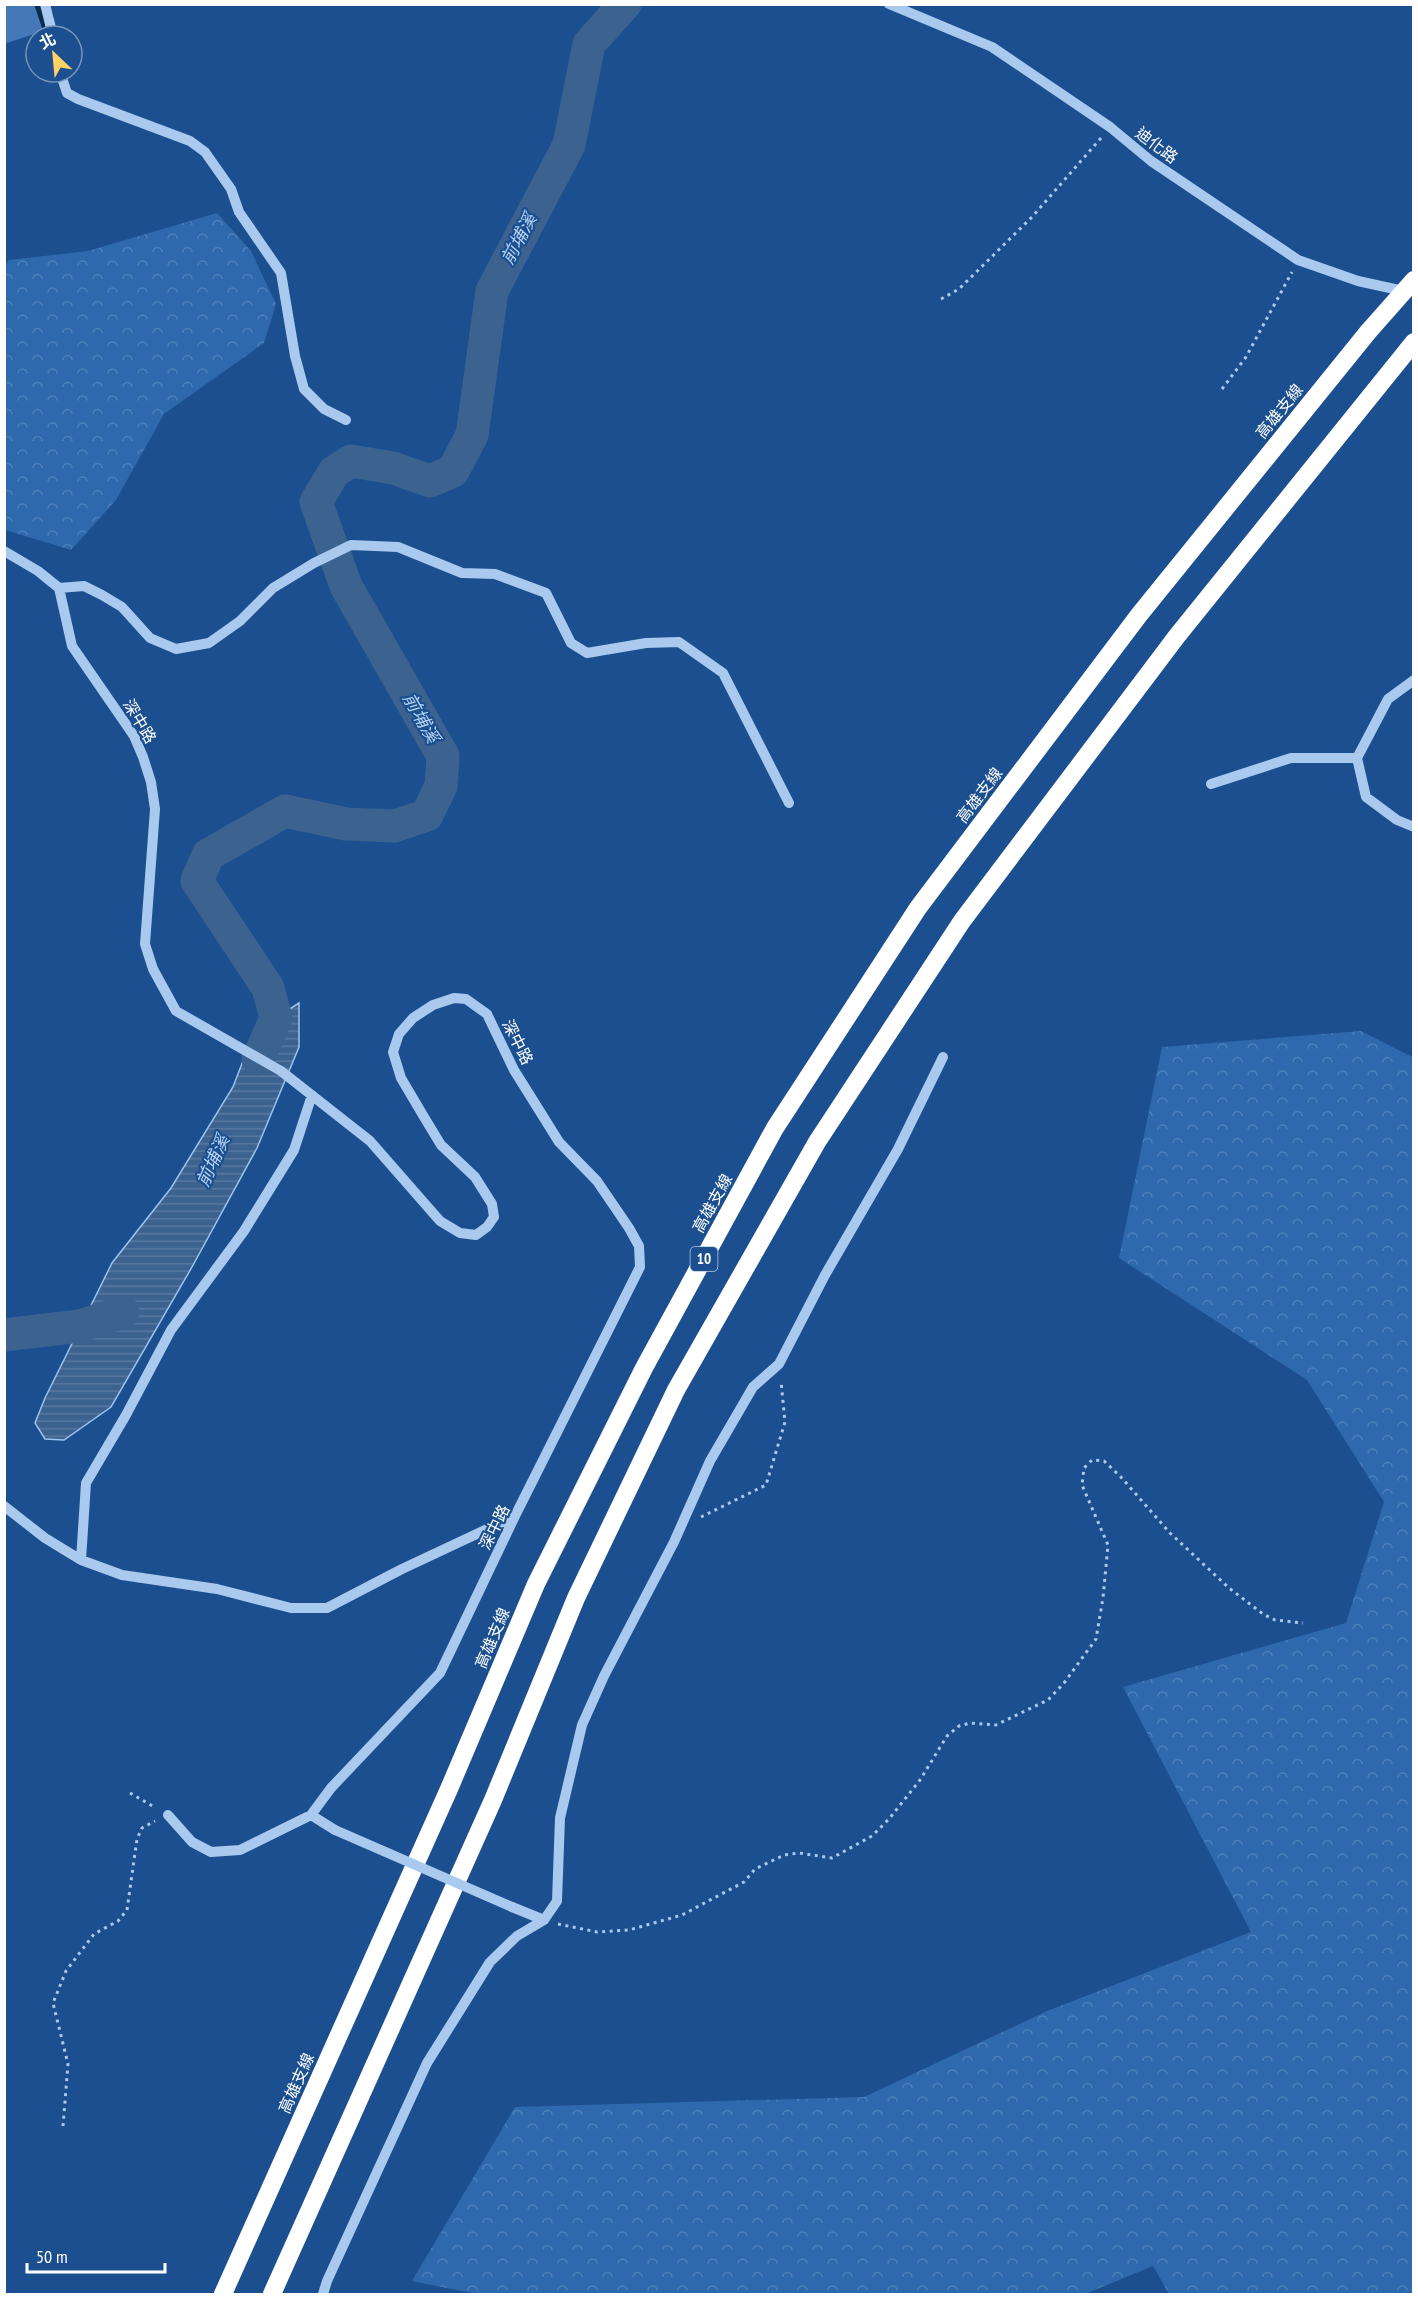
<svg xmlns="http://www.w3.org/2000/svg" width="1418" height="2299" font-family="'PT Sans Narrow','Noto Sans TC',sans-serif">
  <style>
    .forest { fill: url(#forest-crowns) }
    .water { fill: url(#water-rules); stroke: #9cc4f0; stroke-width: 1.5 }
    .shadow { fill: #0007 }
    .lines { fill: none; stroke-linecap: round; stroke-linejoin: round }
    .river { stroke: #3c6290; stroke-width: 33 }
    .building { fill: #4478b7 }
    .path { stroke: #a9c9ee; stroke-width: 3; stroke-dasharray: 3 4.5; stroke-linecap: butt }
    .minor { stroke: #a9c9ee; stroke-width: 10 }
    .highway { stroke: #fff; stroke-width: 18 }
    .minor-bridge { stroke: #a9c9ee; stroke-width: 10 }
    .highway-bridge { stroke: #fff; stroke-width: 18 }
    .labels { text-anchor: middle; stroke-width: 4.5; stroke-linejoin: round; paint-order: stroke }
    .shield { fill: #1b4f8f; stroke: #bbcadd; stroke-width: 1.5 }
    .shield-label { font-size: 15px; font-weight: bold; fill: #fff }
    .street-label { font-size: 16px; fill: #fff; stroke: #1b4f8f }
    .water-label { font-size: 18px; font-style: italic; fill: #b5d3f5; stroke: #1b4f8f }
  </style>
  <defs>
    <pattern id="forest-crowns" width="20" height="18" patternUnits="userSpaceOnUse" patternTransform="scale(1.5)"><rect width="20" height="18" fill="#2e69ad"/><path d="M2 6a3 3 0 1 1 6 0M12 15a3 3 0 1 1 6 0" fill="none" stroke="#4d80b9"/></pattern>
    <pattern id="water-rules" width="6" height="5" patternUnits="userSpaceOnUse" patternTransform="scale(1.5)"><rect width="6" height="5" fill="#3c6290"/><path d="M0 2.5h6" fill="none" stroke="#597aa1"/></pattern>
  </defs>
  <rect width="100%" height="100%" fill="#1b4f8f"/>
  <!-- forest -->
  <path class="forest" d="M217,213L251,251L276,304L264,343L164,414L116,500L71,550L5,530L4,267L9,260L88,251Z
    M1361,1031L1414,1058L1413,2294H1169L1153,2266L1085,2294H476L412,2281L515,2107L864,2097L1047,2011L1251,1932L1123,1687L1346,1623L1384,1502L1307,1380L1119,1258L1162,1047Z"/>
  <!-- water -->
  <path class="water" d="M299,1003V1047L257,1148L192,1267L111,1407L64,1440L45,1439L35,1423L45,1398L112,1263L171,1188L233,1087L256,1027L276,1018Z"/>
  <!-- shadow -->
  <path class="shadow" d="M4,4H50L54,17L42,29Z"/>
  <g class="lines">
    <!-- river -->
    <path class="river" d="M258,1059L276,1018L268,988L197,881L208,855L285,811L346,824L395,826L427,815L441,786L443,756L346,586L316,502L334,472L351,461L393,468L430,481L453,471L472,435L492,291L569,145L589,44L625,4
      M4,1335L80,1326L123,1312"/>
  </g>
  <!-- building -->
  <path class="building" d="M4,4H34L43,31L4,44Z"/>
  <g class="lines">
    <!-- path -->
    <path class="path" d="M941,299L959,289L1032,217L1101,138
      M1222,389L1246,357L1292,272
      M701,1517L766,1485L785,1422L781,1381
      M130,1793L156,1808
      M558,1924L597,1932L629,1930L682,1915L744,1882L755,1869L784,1855L799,1853L832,1858L872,1836L889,1819L920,1780L947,1736L959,1726L970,1723L996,1725L1048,1700L1064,1683L1096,1639L1103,1598L1108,1545L1082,1485L1084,1468L1092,1460L1104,1461L1120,1476L1170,1533L1229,1588L1263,1614L1275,1620L1303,1623
      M63,2126L68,2064L53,2003L66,1971L94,1934L118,1921L127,1910L137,1839L142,1828L155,1821"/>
    <!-- minor -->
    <path class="minor" d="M45,4L53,36
      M889,4L992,47L1110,127L1151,161L1298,260L1358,281L1408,292
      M60,72L67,93L78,99L190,141L205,152L231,189L239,212L281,273L295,356L304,389L324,409L346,420
      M4,551L38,571L59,588L72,646L134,736L143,757L151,782L155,809L145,944L153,969L176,1011L281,1071L370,1141L440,1221L460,1233L476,1235L487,1227L494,1217L492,1204L475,1177L441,1145L424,1117L401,1078L393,1052L399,1034L413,1018L433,1005L454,998L466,999L487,1014L514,1070L559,1142L597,1181L629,1228L639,1246L640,1267L515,1516L440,1673L331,1788L311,1815L240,1850L211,1852L192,1842L168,1815
      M59,588L84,586L102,595L122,607L150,638L176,649L209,643L240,621L273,588L314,563L351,545L398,547L462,573L495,574L546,593L571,643L587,653L646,643L679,642L723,673L789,803
      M1357,758L1366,797L1397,820L1414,827
      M1211,784L1291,758H1357L1388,699L1414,680
      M4,1506L45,1538L81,1560L122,1575L217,1589L291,1608H327L402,1569L515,1516
      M81,1560L86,1483L126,1415L171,1330L244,1231L294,1150L312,1095
      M311,1815L335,1830
      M512,1907L544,1920
      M323,2294L327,2281L427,2063L490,1962L517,1936L544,1920L557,1901L560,1818L582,1725L604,1676L674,1542L710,1461L753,1387L779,1364L825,1275L898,1149L943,1057"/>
    <!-- highway -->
    <path class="highway" d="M223,2294L449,1789L536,1584L644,1368L775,1128L918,908L1139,615L1368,332
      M272,2294L493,1800L576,1598L676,1390L817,1142L962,921L1177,636L1414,342"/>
    <!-- minor-bridge -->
    <path class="minor-bridge" d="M335,1830L512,1907"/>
    <!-- highway-bridge -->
    <path class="highway-bridge" d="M1368,332L1414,280"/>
  </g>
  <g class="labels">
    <!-- shield labels -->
    <rect class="shield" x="690.5" y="1247" width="27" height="24" rx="4.5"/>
    <g class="shield-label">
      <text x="704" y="1264">10</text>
    </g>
    <!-- street labels -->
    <g class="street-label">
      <text transform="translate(1157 145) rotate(37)" y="6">迪化路</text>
      <text transform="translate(1279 411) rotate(-51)" y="6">高雄支線</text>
      <text transform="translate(140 721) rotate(59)" y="6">深中路</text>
      <text transform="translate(979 795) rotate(-53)" y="6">高雄支線</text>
      <text transform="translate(518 1042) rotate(63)" y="6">深中路</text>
      <text transform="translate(712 1203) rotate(-61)" y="6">高雄支線</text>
      <text transform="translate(494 1527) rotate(-64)" y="6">深中路</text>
      <text transform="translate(492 1638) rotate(-67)" y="6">高雄支線</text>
      <text transform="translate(296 2083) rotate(-66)" y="6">高雄支線</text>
    </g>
    <!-- water labels -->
    <g class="water-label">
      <text transform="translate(519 239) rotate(-62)" y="6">前埔溪</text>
      <text transform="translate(421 718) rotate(60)" y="6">前埔溪</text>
      <text transform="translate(213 1161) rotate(-66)" y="6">前埔溪</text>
    </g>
  </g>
  <!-- border -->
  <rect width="1418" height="2299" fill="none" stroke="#ffffff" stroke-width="12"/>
  <!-- north arrow -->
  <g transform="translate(54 54) rotate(334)"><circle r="28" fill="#1b4f8f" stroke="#7695bc" stroke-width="1.5"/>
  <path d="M0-4.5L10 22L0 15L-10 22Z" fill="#ffd166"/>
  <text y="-9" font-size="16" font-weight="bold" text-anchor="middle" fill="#ffffff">北</text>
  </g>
  <!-- scale -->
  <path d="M27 2263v9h138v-9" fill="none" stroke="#ffffff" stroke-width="3"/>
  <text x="36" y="2263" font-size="18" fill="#ffffff" stroke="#1b4f8f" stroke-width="4.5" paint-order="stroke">50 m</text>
</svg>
